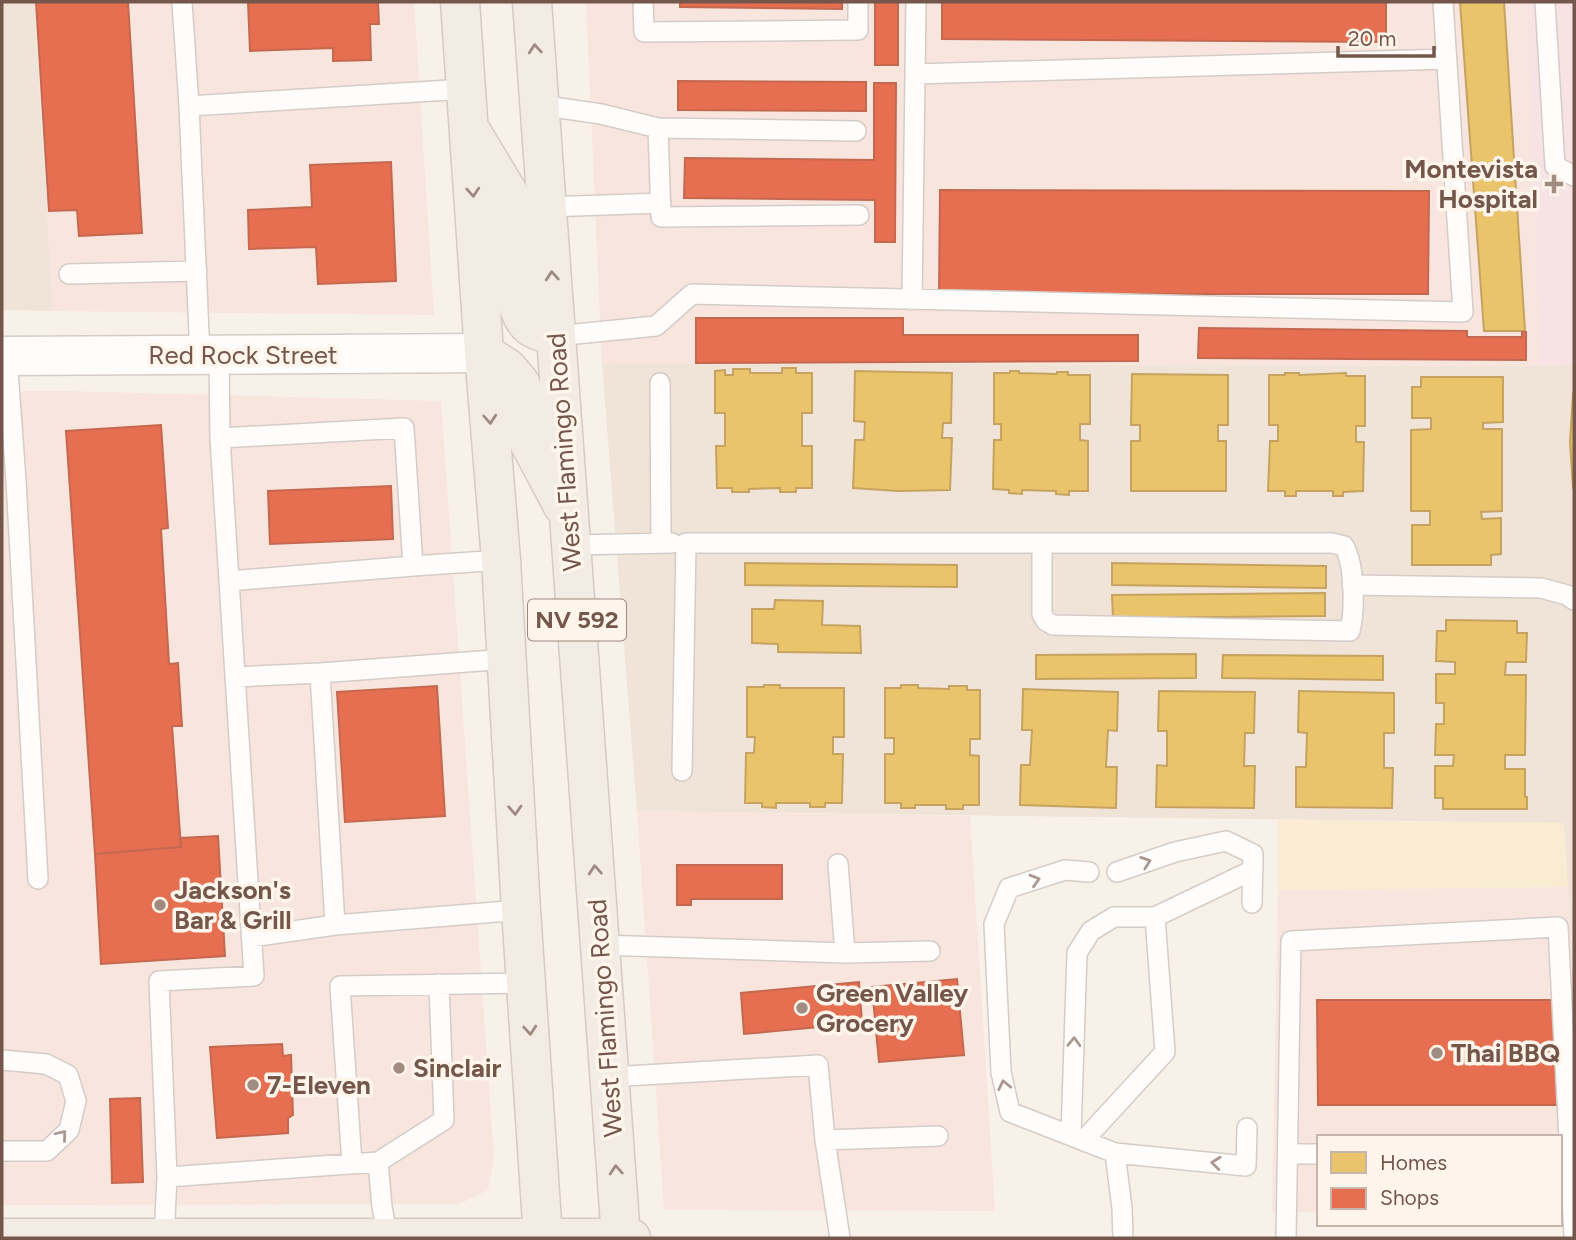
<svg xmlns="http://www.w3.org/2000/svg" width="1576" height="1240" font-family="Figtree,sans-serif">
  <style>
    .residential { fill: #f0e3d7 }
    .commercial { fill: #f7e5de }
    .medical { fill: #f8e3e4 }
    .sand { fill: #f9ecd3 }
    .homes { fill: #e9c46a; stroke: #c6a360; stroke-width: 2 }
    .shops { fill: #e76f51; stroke: #c4684f; stroke-width: 2 }
    .lines { fill: none; stroke-linecap: round; stroke-linejoin: round }
    .service-casing { stroke: #d5ccc7; stroke-width: 22 }
    .minor-casing { stroke: #d5ccc7; stroke-width: 41 }
    .primary-casing { stroke: #d5cbc6; stroke-width: 41 }
    .service { stroke: #fefdfc; stroke-width: 19 }
    .minor { stroke: #fefdfc; stroke-width: 38 }
    .primary { stroke: #f2ece5; stroke-width: 38 }
    .oneway { stroke: #a08a80 }
    .oneway2 { stroke: #ab9991 }
    .poi-dot { fill: #a28c82; stroke: #fff5eb; stroke-width: 2.5 }
    .labels { text-anchor: middle; stroke-width: 7; stroke-linejoin: round; paint-order: stroke }
    .shield { fill: #fff5eb; stroke: #9e867a; stroke-width: 2 }
    .shield-label { font-size: 24px; font-weight: bold; fill: #74564a }
    .poi-label { font-size: 26px; font-weight: bold; fill: #74564a; stroke: #fff5eb; text-anchor: start }
    .street-label { font-size: 26px; fill: #74564a; stroke: #fff5eb }
  </style>
  <rect width="100%" height="100%" fill="#f7f1ea"/>
  <!-- residential -->
  <path class="residential" d="M2,2H34L53,311L2,310Z
    M602,363L1540,366L1574,365V990L1563,823L637,811Z"/>
  <!-- commercial -->
  <path class="commercial" d="M34,2H414L434,315L53,311Z
    M586,2H1527L1540,366L602,363Z
    M2,391H63L441,401L494,1159L488,1190L459,1204L2,1205Z
    M637,811L970,816L995,1211L664,1210Z
    M1568,887L1574,990V1207L1560,1208V1137H1319V1212L1272,1213L1278,890Z"/>
  <!-- medical -->
  <path class="medical" d="M1527,2H1574V365L1540,366Z"/>
  <!-- sand -->
  <path class="sand" d="M1278,820L1564,823L1568,887L1278,890Z"/>
  <!-- homes -->
  <path class="homes" d="M1460,2H1504L1525,331H1484Z
    M782,368H796V373H812V413H802V446H812V488H796V492H780V488L749,489V492H732V488H717L716,446H725V413H715V371L725,370V375H733V369H750V373H782Z
    M855,371L952,373L951,423H943L942,438H952L950,490L898,491L853,488L855,440H864L865,422L854,421Z
    M1010,371H1019V373L1057,374V372H1068V375H1090V424H1080V440L1088,441V491H1069V495L1056,494V491L1022,490V494L1009,493V490L993,489L994,440H1001V424H994V373H1010Z
    M1285,373H1299V375L1346,373V376H1365V426H1356V442H1364L1363,491L1343,492V496H1333V491H1296V496H1285V491H1268L1270,441H1278V425H1269V375H1285Z
    M1132,374L1228,375V425H1218V441H1226V491H1131V441H1140V425H1131Z
    M1421,377H1503V422L1483,423V429H1502V511L1481,512L1482,519L1501,518V554L1491,555V565H1412V525H1430V511H1411V430L1431,429V418H1412V387H1421Z
    M1573,393H1574V488H1573L1570,442Z
    M745,563L957,565V587L745,585Z
    M1112,563L1326,566V588L1112,585Z
    M1325,593V616L1113,618L1112,595Z
    M775,600L823,601L822,625L860,626L861,653L778,652V644L752,643V609H774Z
    M1446,620L1517,621V633H1527L1526,662H1506L1505,675H1526L1525,755H1505V769H1525V797H1527V809H1443V798H1435V766H1453L1454,755H1435L1436,724H1444V703H1436V674H1455V662L1436,661L1437,631H1446Z
    M1196,654V678L1036,679V655Z
    M1223,655L1383,656V680L1222,678Z
    M764,685H780V688H844V737H833V754H843L842,803H825V807H810V803H776V808L762,807V803H745L746,753H754L755,737H747V687H764Z
    M901,685H918V688L949,689V686H967V690H980V739H970V755L979,756V805H963V809H946V805H915V808H901V803H885V754H894V738H885V688H901Z
    M1023,689L1118,692L1117,731L1108,730L1106,767H1117L1116,808L1020,805L1021,765H1030L1032,730H1022Z
    M1159,691L1255,692L1254,733H1245L1244,766H1255L1254,808L1156,807L1157,765L1167,766V731H1158Z
    M1299,691L1394,693V733H1384V768H1393L1392,808L1296,807V767H1306L1307,733L1298,732Z"/>
  <!-- shops -->
  <path class="shops" d="M36,2H128L142,233L79,236L77,210L49,211Z
    M248,2H378L379,24H370L371,60L333,61V48L250,51Z
    M680,2H842V9L680,7Z
    M875,2H898V65H875Z
    M942,2H1386V42L942,39Z
    M678,81L866,82V111L678,110Z
    M874,83H896L895,242H875V200L684,198L685,158L874,160Z
    M391,162L396,281L318,284L316,247L249,249L248,210L312,207L310,165Z
    M940,190L1429,191L1428,294H939Z
    M696,318H903V335H1138V361L696,363Z
    M1199,328L1467,331V337H1522V332H1526V360L1198,358Z
    M161,425L168,528L161,529L169,664L178,663L182,726H172L181,847L95,854L66,431Z
    M391,486L393,539L270,544L268,491Z
    M437,686L445,816L345,822L337,692Z
    M218,836L225,956L101,964L95,854L181,847L180,838Z
    M677,865H782V899H691V905H677Z
    M957,979L964,1055L879,1062L872,987Z
    M859,982L862,1023L744,1034L741,993Z
    M1317,1000H1557V1105H1318Z
    M282,1044L283,1056L291,1055L293,1115L288,1118V1133L217,1138L210,1047Z
    M140,1098L143,1182L112,1183L110,1099Z"/>
  <g class="lines">
    <!-- service casing -->
    <g class="service-casing">
      <path id="service" d="M182,2L189,106L200,356
        M643,2L644,32L858,30V2
        M1545,2L1555,166L1574,176
        M915,74L1447,59
        M539,105L601,114L658,128L856,131
        M189,106L466,89
        M658,128L661,217L859,215
        M547,207L661,203
        M69,274L197,271
        M912,300L916,2
        M556,336L656,326L692,294L1463,312L1443,2
        M7,356L16,481L38,879
        M660,383L661,543
        M220,438L404,428L413,566L229,581
        M571,545L672,543
        M413,566L501,560
        M1352,585L1541,588L1567,595L1574,600
        M235,677L320,673L507,659
        M682,771L686,543H1332L1344,546C1355,566 1355,609 1350,631L1053,625L1046,621L1042,614V544
        M838,864L845,953
        M1089,872L1065,870L1009,888L994,924L1001,1072L1010,1112L1115,1153L1246,1166L1247,1128
        M1117,872L1175,852L1226,841L1253,854L1252,903
        M335,925L521,910
        M251,937L335,925L320,673
        M600,945L845,953L930,951
        M2,1060L46,1064L68,1075L76,1101L69,1130L47,1151H2
        M609,1077L818,1065L825,1140L840,1238
        M1071,1135L1077,953L1091,931L1114,917H1155
        M825,1140L938,1136
        M1084,1140L1165,1052L1155,917L1253,870
        M1115,1153L1122,1208L1123,1238
        M1288,1154H1319
        M378,1162L444,1120L439,984
        M352,1164L340,986L526,983
        M167,1177L159,981L254,976L220,438L219,355
        M164,1238L167,1177L378,1162L382,1207L388,1238
        M1286,1238L1291,941L1558,927L1574,1235"/>
    </g>
    <!-- minor casing -->
    <g class="minor-casing">
      <path id="minor" d="M2,356L484,353"/>
    </g>
    <!-- primary casing -->
    <g class="primary-casing">
      <path id="primary" d="M460,2L484,353L501,560L521,910L543,1238
        M532,2L621,1238
        M471,131L510,196L519,308C527,330 535,330 556,336
        M484,353L507,368L520,383L526,399L529,442L563,506
        M6,1238H631"/>
    </g>
    <!-- service -->
    <use href="#service" class="service"/>
    <!-- minor -->
    <use href="#minor" class="minor"/>
    <!-- primary -->
    <use href="#primary" class="primary"/>
  </g>
  <!-- one-way arrows -->
  <defs><path id="oneway-chevron" d="M-2-3.5L2.5 0L-2 3.5" fill="none" stroke-width="1.6" stroke-linecap="round" stroke-linejoin="round" transform="scale(1.75)"/></defs>
  <g class="oneway">
    <use href="#oneway-chevron" transform="translate(535 49) rotate(-94)"/>
    <use href="#oneway-chevron" transform="translate(473 192) rotate(86)"/>
    <use href="#oneway-chevron" transform="translate(552 276) rotate(-94)"/>
    <use href="#oneway-chevron" transform="translate(490 419) rotate(86)"/>
    <use href="#oneway-chevron" transform="translate(515 810) rotate(87)"/>
    <use href="#oneway-chevron" transform="translate(595 870) rotate(-94)"/>
    <use href="#oneway-chevron" transform="translate(530 1030) rotate(86)"/>
    <use href="#oneway-chevron" transform="translate(616 1170) rotate(-94)"/>
  </g>
  <g class="oneway2">
    <use href="#oneway-chevron" transform="translate(1146 862) rotate(-19)"/>
    <use href="#oneway-chevron" transform="translate(1035 880) rotate(-17)"/>
    <use href="#oneway-chevron" transform="translate(1074 1042) rotate(-88)"/>
    <use href="#oneway-chevron" transform="translate(1004 1085) rotate(-102)"/>
    <use href="#oneway-chevron" transform="translate(62 1135) rotate(-50)"/>
    <use href="#oneway-chevron" transform="translate(1216 1163) rotate(-174)"/>
  </g>
  <!-- markers -->
  <g class="poi-dot">
    <path d="M1550.5 173.5h7v7h7v7h-7v7h-7v-7h-7v-7h7z"/>
    <circle cx="160" cy="905" r="7"/>
    <circle cx="802" cy="1008" r="7"/>
    <circle cx="1437" cy="1053" r="7"/>
    <circle cx="399" cy="1068" r="7"/>
    <circle cx="253" cy="1085" r="7"/>
  </g>
  <g class="labels">
    <!-- shield labels -->
    <rect class="shield" x="528" y="599.5" width="98" height="41" rx="5"/>
    <g class="shield-label">
      <text x="577" y="628">NV 592</text>
    </g>
    <!-- poi labels -->
    <g class="poi-label">
      <text x="1538" y="178" text-anchor="end">Montevista<tspan x="1538" dy="30">Hospital</tspan></text>
      <text x="174" y="899">Jackson's<tspan x="174" dy="30">Bar &amp; Grill</tspan></text>
      <text x="816" y="1002">Green Valley<tspan x="816" dy="30">Grocery</tspan></text>
      <text x="1451" y="1062">Thai BBQ</text>
      <text x="413" y="1077">Sinclair</text>
      <text x="267" y="1094">7-Eleven</text>
    </g>
    <!-- street labels -->
    <g class="street-label">
      <text x="243" y="364">Red Rock Street</text>
      <text transform="translate(564 452) rotate(-94)" y="9">West Flamingo Road</text>
      <text transform="translate(605 1018) rotate(-94)" y="9">West Flamingo Road</text>
    </g>
  </g>
  <!-- border -->
  <rect width="1576" height="1240" fill="none" stroke="#74564a" stroke-width="7"/>
  <!-- legend -->
  <rect x="1317" y="1135" width="245" height="91" fill="#fff5eb" stroke="#c7b5ab" stroke-width="2"/>
  <rect x="1331" y="1152" width="35" height="21" fill="#e9c46a" stroke="#c7b5ab" stroke-width="2"/>
  <text x="1380" y="1170" font-size="21" fill="#74564a">Homes</text>
  <rect x="1331" y="1188" width="35" height="21" fill="#e76f51" stroke="#c7b5ab" stroke-width="2"/>
  <text x="1380" y="1205" font-size="21" fill="#74564a">Shops</text>
  <!-- scale -->
  <path d="M1338 46v10h96v-10" fill="none" stroke="#74564a" stroke-width="3.5"/>
  <text x="1348" y="46" font-size="21" fill="#74564a" stroke="#fff5eb" stroke-width="5" paint-order="stroke">20 m</text>
</svg>
